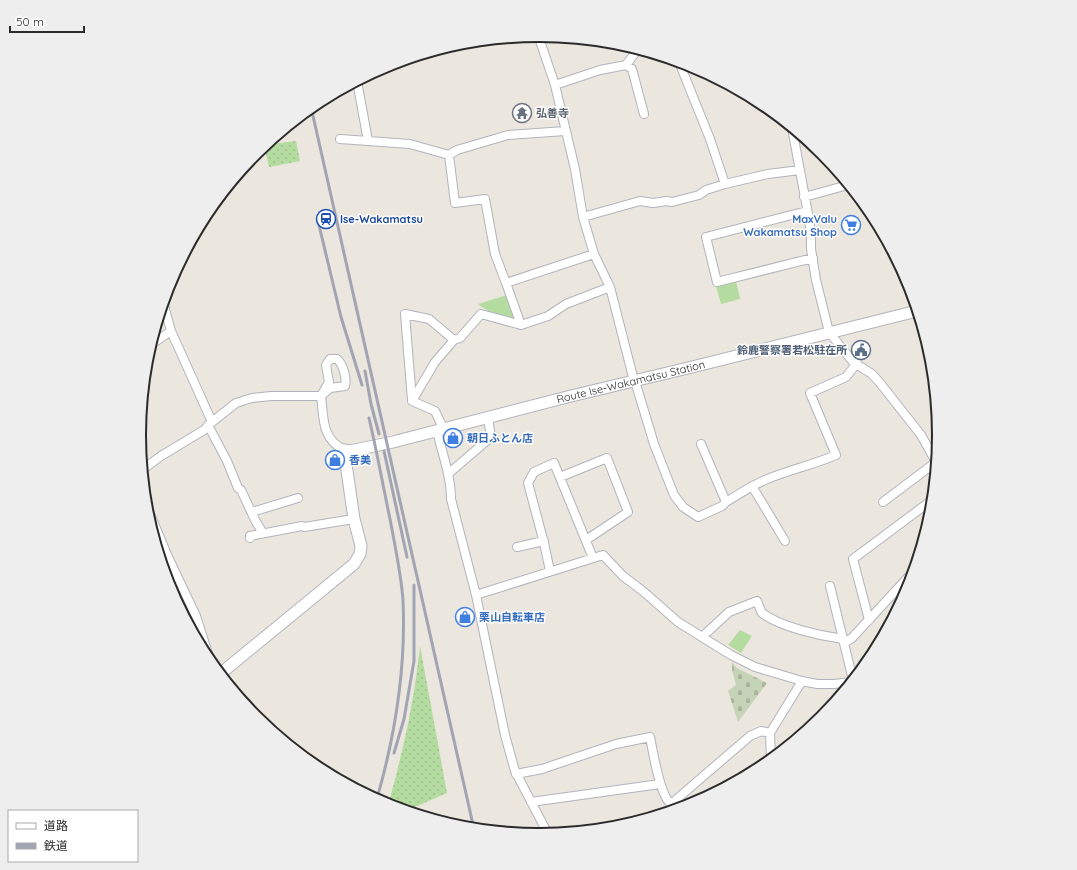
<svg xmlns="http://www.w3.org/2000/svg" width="1077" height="870" font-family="Quicksand,'Noto Sans JP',sans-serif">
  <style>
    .grass { fill: url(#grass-dots) }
    .cemetery { fill: url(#cemetery-stones) }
    .park { fill: #b5dca0 }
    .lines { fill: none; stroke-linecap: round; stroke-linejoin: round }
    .street-casing { stroke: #b2b4bd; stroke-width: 10 }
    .secondary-casing { stroke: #b2b4bd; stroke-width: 13 }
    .street { stroke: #fff; stroke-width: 8 }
    .secondary { stroke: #fff; stroke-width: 11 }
    .rail { stroke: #a2a4b3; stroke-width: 3 }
    .labels { text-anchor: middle; stroke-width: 3; stroke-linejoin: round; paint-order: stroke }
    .worship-label { font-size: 11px; font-weight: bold; fill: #5b616d; stroke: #fff; text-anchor: start }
    .transit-label { font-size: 11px; font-weight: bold; fill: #164399; stroke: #fff; text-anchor: start }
    .shop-label { font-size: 11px; font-weight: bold; fill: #366cbe; stroke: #fff; text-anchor: start }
    .service-label { font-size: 11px; font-weight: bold; fill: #4e5e75; stroke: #fff; text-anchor: end }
    .street-label { font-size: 11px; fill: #2b2b2b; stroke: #fff }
    .rim { fill: none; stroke: #2b2b2b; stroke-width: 2 }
  </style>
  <defs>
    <pattern id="grass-dots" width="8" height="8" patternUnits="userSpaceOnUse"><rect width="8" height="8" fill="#b5dca0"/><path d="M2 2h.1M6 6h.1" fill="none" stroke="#9cbd8a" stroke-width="1.8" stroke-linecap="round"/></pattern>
    <pattern id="cemetery-stones" width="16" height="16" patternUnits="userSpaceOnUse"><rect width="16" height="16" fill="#c5d3b7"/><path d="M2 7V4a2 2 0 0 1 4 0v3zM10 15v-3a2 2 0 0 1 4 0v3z" fill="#a9b59e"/></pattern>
  </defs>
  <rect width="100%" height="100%" fill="#ebe6de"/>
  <!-- grass -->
  <path class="grass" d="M296,141L300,161L269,167L264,145Z
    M420,646L447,793L406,811L388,805C403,752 414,702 420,646Z"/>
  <!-- cemetery -->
  <path class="cemetery" d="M732,662L737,668L767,683L738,722L728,691L736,685C734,677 731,670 732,662Z"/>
  <!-- park -->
  <path class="park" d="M736,281L740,299L721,304L716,286Z
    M507,295L514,316L510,319L491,313L478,304Z
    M740,630L752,636L741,653L728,645Z"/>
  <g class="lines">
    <!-- street casing -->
    <g class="street-casing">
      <path id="street" d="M538,35L555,85L575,169L583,217L594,254L610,287L634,381
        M679,62L710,139L725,184
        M626,65L638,49
        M357,81L368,141L410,144L449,155L457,150L508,135L565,131
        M555,85L600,70L626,65L632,69L644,114
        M792,128L809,219L811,235V249L816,280L829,332L853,362L872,374L880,383L921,435L936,462
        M340,139L368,141
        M449,155L455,203L485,199L495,254L506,283L594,254
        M804,197L848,185
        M807,211L706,237L717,282L813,258
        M583,217L640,201L653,203L667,201L672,202L699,195L706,190L725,184L768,174L800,170
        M506,283L521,325L548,316L566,304L610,287
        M163,302L171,331L212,422
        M150,344L155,342L171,331
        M330,359H337C343,364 347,378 345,386L330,388L321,396L329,382L326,365Z
        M635,381L654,444L674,495L683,507L698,517L722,506L726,502L701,444
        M412,400L405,314L429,319L454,340
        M208,425L227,461L238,488L241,490L256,522L263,533
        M444,430L435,411L412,401L435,362L454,340L460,338L481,314L521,325
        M437,431C442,453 451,476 451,499L476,595L505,735L515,771L548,834
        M142,470L161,456L204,430L212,422L236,403L252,398L271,396H321C324,418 321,438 344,450
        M448,474L491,437L488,418
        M560,477L607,458L628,512L586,540
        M752,486L785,541
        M145,502L168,557L196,616L211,663
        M726,502C739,494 751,486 765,480C788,470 813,465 836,455L810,393L846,377L857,363
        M883,502L936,462
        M252,512L298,498
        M250,538V536L302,526L304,527L354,519
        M517,547L544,541
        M161,560L168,557
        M550,571L544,543L528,483L534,472L554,463L593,558
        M830,586L853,680
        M476,595L603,555L623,576L644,592L678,622L731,655L755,667L802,681L817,684H834L851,682
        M869,620L853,559L932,500
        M702,637L729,612L757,601C759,605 760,610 762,613C780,627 821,636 843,639
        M844,643L852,638L913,572
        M771,759L770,733L802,681
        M516,774L542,769L616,744L650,737C653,752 660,796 671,804L750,736L761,731L770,733
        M531,802L660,784"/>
    </g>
    <!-- secondary casing -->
    <g class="secondary-casing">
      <g id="secondary">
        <path id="s1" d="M220,674L354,564L360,554L361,546L354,519L344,450L350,451L393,442L567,397L692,367L917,311"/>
      </g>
    </g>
    <!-- street -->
    <use href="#street" class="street"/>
    <!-- secondary -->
    <use href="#secondary" class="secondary"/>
    <!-- rail -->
    <path class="rail" d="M311,107L474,829
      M318,221L341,317L362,385
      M365,371L371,404L379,434
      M369,418C377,452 383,486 390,519C395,546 401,573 403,600C406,666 396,731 378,795
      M384,451L407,557
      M394,753L404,719L414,661V585"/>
  </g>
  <!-- icons -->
  <defs>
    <g id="temple-ring" transform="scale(1)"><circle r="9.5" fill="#fff" stroke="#6b7280" stroke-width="1.5"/><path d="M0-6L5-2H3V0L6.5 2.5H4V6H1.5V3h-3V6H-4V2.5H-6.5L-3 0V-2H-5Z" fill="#6b7280"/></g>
    <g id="station-ring" transform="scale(1)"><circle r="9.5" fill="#fff" stroke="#1a4fb4" stroke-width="1.5"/><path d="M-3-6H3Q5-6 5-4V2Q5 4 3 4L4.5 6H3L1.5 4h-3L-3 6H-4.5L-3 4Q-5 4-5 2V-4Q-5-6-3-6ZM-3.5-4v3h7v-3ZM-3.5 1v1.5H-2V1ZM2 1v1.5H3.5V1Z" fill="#1a4fb4"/></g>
    <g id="supermarket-ring" transform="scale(1)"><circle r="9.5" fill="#fff" stroke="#3f7fe0" stroke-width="1.5"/><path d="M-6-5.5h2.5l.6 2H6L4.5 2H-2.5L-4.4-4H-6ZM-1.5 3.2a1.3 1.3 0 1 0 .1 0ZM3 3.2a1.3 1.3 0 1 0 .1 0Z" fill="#3f7fe0"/></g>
    <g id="civic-ring" transform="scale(1)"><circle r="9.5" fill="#fff" stroke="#5c6f8a" stroke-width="1.5"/><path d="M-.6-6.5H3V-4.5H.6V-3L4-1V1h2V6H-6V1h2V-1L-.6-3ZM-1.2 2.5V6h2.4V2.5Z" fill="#5c6f8a"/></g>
    <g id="shop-ring" transform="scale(1)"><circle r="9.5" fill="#fff" stroke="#3f7fe0" stroke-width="1.5"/><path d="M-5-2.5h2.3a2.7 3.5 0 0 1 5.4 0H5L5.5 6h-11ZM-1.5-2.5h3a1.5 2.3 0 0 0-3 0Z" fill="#3f7fe0"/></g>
  </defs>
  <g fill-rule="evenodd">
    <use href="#temple-ring" x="522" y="113"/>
    <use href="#station-ring" x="326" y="219"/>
    <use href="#supermarket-ring" x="851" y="225"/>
    <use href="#civic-ring" x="861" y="350"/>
    <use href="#shop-ring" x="453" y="438"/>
    <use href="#shop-ring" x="335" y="460"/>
    <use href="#shop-ring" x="465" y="617"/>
  </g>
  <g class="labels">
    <!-- worship labels -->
    <g class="worship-label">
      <text x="536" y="117">弘善寺</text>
    </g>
    <!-- transit labels -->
    <g class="transit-label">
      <text x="340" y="223">Ise-Wakamatsu</text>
    </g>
    <!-- shop labels -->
    <g class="shop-label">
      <text x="837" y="223" text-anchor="end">MaxValu<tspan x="837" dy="13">Wakamatsu Shop</tspan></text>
      <text x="467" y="442">朝日ふとん店</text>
      <text x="349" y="464">香美</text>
      <text x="479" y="621">栗山自転車店</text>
    </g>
    <!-- service labels -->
    <g class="service-label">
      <text x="847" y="354">鈴鹿警察署若松駐在所</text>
    </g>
    <!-- street labels -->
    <g class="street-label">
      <text dy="4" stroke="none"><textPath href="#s1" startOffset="586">Route Ise-Wakamatsu Station</textPath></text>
    </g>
  </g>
  <!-- crop -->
  <path d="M0 0H1077V870H0ZM146 435a393 393 0 1 1 786 0a393 393 0 1 1-786 0Z" fill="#eee" fill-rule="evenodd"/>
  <path class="rim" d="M146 435a393 393 0 1 1 786 0a393 393 0 1 1-786 0Z"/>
  <!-- legend -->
  <rect x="8" y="810" width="130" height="52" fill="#ffffff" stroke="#aaaaaa"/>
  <rect x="16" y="823" width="20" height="6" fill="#ffffff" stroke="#aaaaaa"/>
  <text x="44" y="830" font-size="12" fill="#2b2b2b">道路</text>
  <rect x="16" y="843" width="20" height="6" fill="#a2a4b3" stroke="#aaaaaa"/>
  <text x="44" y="850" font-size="12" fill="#2b2b2b">鉄道</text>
  <!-- scale -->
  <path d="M10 26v6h74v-6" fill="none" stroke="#2b2b2b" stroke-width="2"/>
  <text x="16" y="26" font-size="12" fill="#2b2b2b" stroke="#ffffff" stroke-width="3" paint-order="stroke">50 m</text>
</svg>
